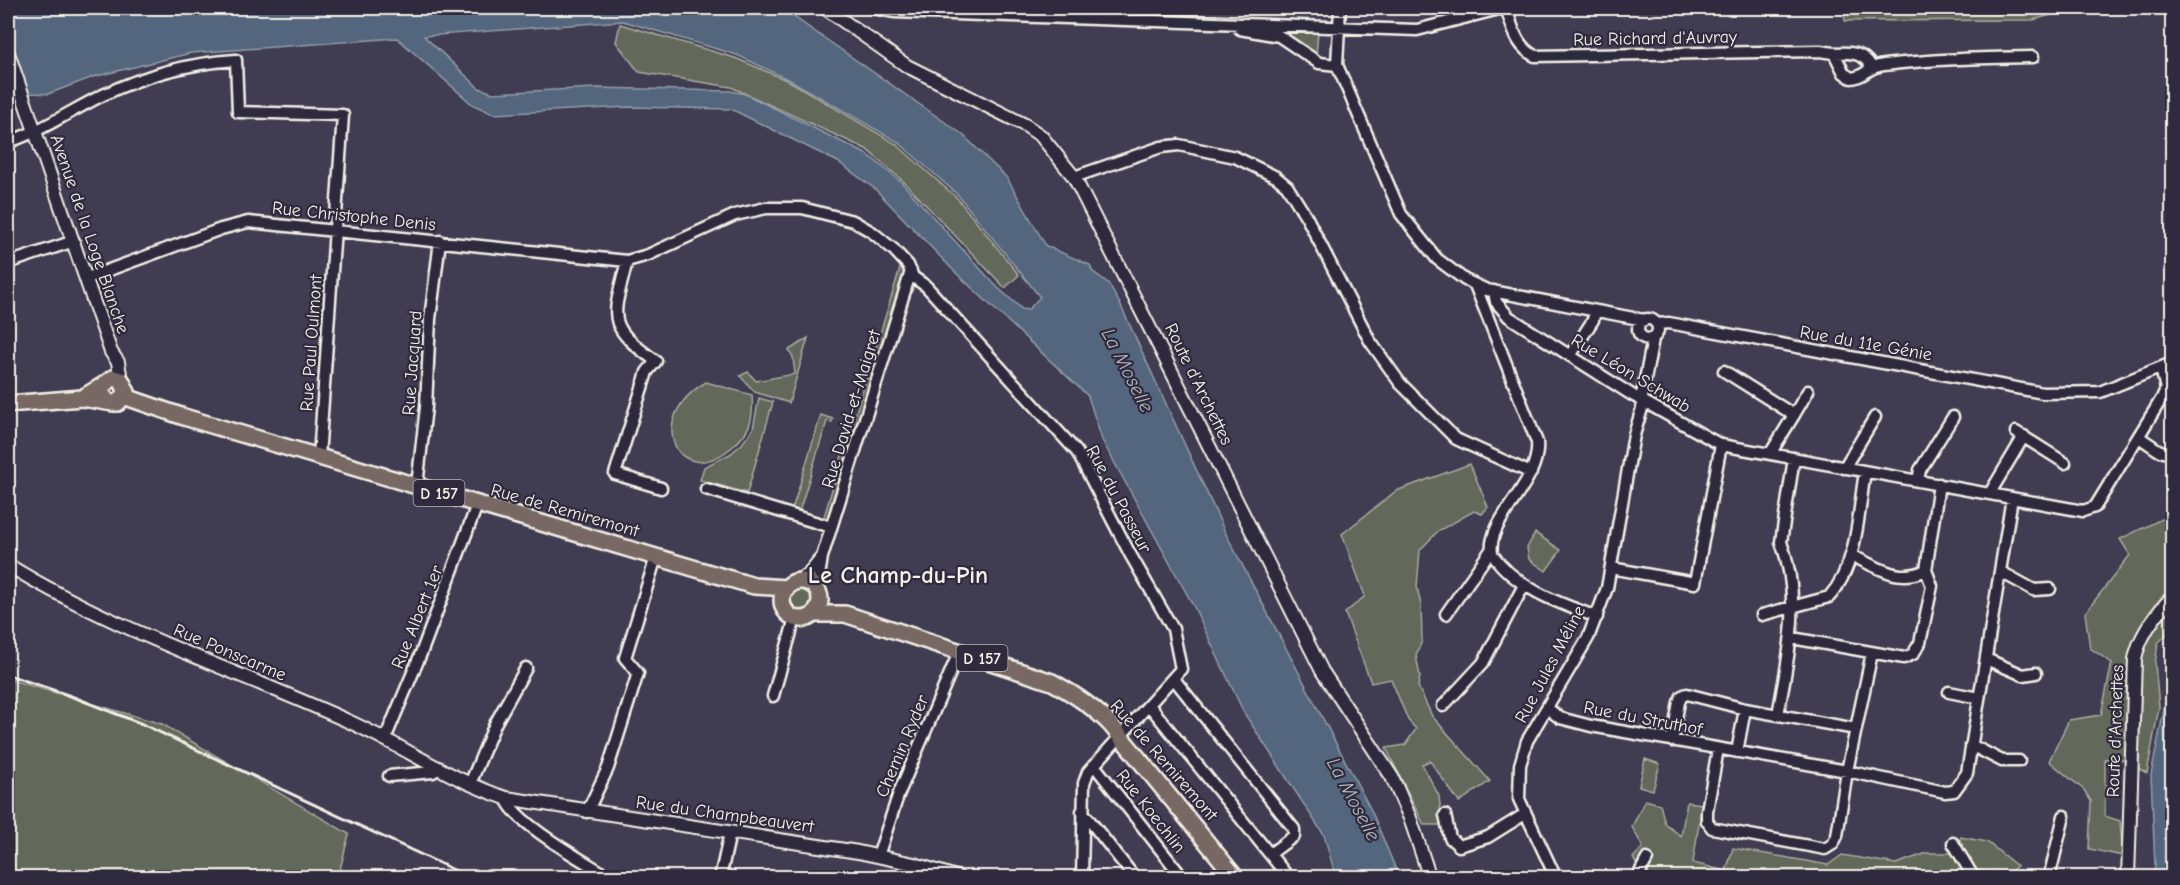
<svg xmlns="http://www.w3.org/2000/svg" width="2180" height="885" font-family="'Comic Neue',sans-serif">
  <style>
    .green { fill: #62685a; stroke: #abaca1; stroke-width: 1.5 }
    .water { fill: #52667d; stroke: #939ea8; stroke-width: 1.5; fill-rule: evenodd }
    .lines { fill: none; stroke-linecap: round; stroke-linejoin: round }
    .minor-casing { stroke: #f4f1e8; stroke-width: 15 }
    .tertiary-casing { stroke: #f4f1e8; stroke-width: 16 }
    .primary-casing { stroke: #f4f1e8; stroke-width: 20 }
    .minor { stroke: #2f2a3d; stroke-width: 10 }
    .tertiary { stroke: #2f2a3d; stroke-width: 12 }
    .primary { stroke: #776864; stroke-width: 15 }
    .rail { stroke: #f4f1e8; stroke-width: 3 }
    .labels { text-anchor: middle; stroke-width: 4.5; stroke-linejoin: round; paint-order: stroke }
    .shield { fill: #2f2a3d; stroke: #b9b5b5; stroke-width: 1.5 }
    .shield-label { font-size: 16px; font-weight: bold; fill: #f4f1e8 }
    .street-label { font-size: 18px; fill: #f4f1e8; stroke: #2f2a3d }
    .water-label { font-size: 20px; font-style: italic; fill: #b3b9bd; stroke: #2f2a3d }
    .district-label { font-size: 24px; font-weight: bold; fill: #f4f1e8; stroke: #2f2a3d }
  </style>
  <rect width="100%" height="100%" fill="#403c51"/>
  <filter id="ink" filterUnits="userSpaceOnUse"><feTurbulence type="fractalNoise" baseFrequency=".0167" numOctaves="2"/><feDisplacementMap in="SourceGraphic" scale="12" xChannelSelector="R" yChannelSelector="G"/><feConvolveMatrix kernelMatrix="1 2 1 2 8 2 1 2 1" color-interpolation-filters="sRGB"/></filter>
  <g filter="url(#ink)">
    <!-- green -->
    <path class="green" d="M1843,8H2076L2033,20L1845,21Z
      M620,24L735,58L791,82L896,144L957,198L1019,275L1005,288L904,182L866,149L731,87L639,72L616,42Z
      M1263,30L1318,31L1316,57Z
      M901,265L905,273L881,352L875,350Z
      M808,338L789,403L755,392L740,376L748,372L756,381L795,374L793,357L789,350Z
      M873,357L879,359L855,437L849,435Z
      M706,382L752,395C754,419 750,433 731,448C679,491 642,420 706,382Z
      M759,398L773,402L747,493L700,480L704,467L730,454L742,444L753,429Z
      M821,415L833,419L832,422L827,421L799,512L792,510Z
      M847,439L853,441L829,522L823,520Z
      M1470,464L1488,507L1482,514L1474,511L1438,531L1420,550L1417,587L1421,605L1422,641L1416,655L1420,677L1418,686L1432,716L1490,781L1459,802L1430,761L1422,764L1439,796L1442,825H1424L1386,748L1405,745L1416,729L1408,720L1391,679L1371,683L1345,613L1365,596L1342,534L1396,491Z
      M2172,514V629L2158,643L2155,664L2159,707L2147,773L2118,758L2105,759V816L2120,821L2123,856L2089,849L2091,801L2084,790L2049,761L2069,720L2101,715L2112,663L2090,648L2085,613L2130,555L2120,539Z
      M1535,533L1561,550L1546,571L1529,559L1527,548Z
      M789 600a11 11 0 1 1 22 0a11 11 0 1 1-22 0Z
      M8,679L162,724L349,834L338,877H8Z
      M1645,759L1660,764L1653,790L1639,786Z
      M1645,800L1660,804L1665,824L1681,836L1687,802L1702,804L1693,863L1726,871L1733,848L1828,865L1842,855L1896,864L1927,853H1954L1961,837L1987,842L2017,866L2007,874L1971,870L1950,878L1644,877L1633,858L1643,847L1632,827Z"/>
    <!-- water -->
    <path class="water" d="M8,8H781L962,134L1007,178L1046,246L1090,265L1092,271L1108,283L1120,304L1225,532L1372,812L1399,877H1336L1324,835L1244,713L1194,607L1102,440L1088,396L956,273L875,189L838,162L731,109L629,107L493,114L472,104L397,38L191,53L93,77L48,94L33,93L14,99L8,105ZM623,21L737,55L792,81L898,142L958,195L1040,297L1028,310L1022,309L997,287L902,183L868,155L745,94L730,91L597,88L493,93L479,88L424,36Z
      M2172,669V877H2152L2155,866L2151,775Z"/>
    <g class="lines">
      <!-- minor casing -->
      <g class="minor-casing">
        <path id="minor" d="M873,8L895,12L1417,30L1503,8
          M1119,8L1123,11V20
          M1340,8L1337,65L1401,214L1437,259L1465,280L1487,290L1644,320
          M1506,8C1513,27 1515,46 1535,56L1820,51L1834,53L1844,73L1851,78C1866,77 1866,67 1884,65C1934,59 1983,58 2033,57
          M1240,29L1279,36L1319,63L1337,65
          M1834,53C1849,52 1863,52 1871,66
          M8,142C42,131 70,111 103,95C145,75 189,63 236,60L238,112L343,115L319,457
          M1074,177L1161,147L1179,145L1235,157L1276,177L1287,186L1307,218L1370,341L1400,383L1456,439L1531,473
          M627,261C613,318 604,325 656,361L647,372L615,474L661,488
          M8,263L74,241
          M87,278L221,229L248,222L627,261L648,255L735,215L766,208H802L853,221L872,232L893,249L908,265L913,277L926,286L1077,452L1130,554L1173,629L1181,669L1088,772L1084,783L1082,878
          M1475,285L1537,442C1541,484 1486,518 1492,554C1517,589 1558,603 1597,617
          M1494,291L1496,302L1509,317L1632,395L1721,445L2083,511L2095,507L2162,398L2166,389L2161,368
          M1638 329a10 10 0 1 1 20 0a10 10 0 1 1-20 0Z
          M1657,324L1669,323L2043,393L2100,392L2172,363
          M1570,356L1593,320L1595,311
          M1724,371L1794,415L1770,454
          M1794,415L1808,391
          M2016,432L2065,463
          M2139,437L2158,450L2172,455
          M1844,468L1875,417
          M1918,481L1920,470L1953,417
          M417,486L426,407L430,319L440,241
          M706,489L831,527
          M1990,493L2024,436
          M1851,556C1879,566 1896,584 1926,570
          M1611,568L1695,583L1721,445
          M2001,572L2034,590L2050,589
          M794,582L808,574L820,559
          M817,589L822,557L911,271
          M1446,614L1491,550
          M1762,615L1829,597C1858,565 1858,513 1865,472
          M1792,638L1904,658L1913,654L1920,643L1932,586L1926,570L1939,484
          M1986,659L2023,675L2036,673
          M1174,679L1294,829V836L1270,854
          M1949,692L1979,698
          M773,696L795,618
          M1149,705L1289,878
          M1443,706L1483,663L1524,585
          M1547,708L1560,718L1591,726L1847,771L1945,792L1954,791L1967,773L2012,498
          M1778,715C1788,657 1803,600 1781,542L1794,458
          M385,739L422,651L477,505
          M1672,741L1679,702L1682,696L1687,694L1745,709L1856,729
          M1971,745L2002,761H2019
          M1718,749L1707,811V821L1712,828L1825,849L1833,844L1837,836L1847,771L1872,653
          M1737,752L1745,709
          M1094,765L1183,878
          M389,776L433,772L440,768
          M470,784L495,724L526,668
          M506,798C515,824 586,862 611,878
          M1082,811L1135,878
          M587,812L608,768L638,673L625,658L656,557
          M1445,815L1450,838L1459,846L1488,837L1525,814
          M1953,843L1974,878
          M878,856L899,793L960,650
          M720,878L730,833
          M1556,878L1519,799L1520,765L1527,741L1588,638L1607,588L1634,435L1643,405L1642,395L1653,339
          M1637,878L1647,859
          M2049,878L2064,816"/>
      </g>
      <!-- tertiary casing -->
      <g class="tertiary-casing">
        <path id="tertiary" d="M825,8L907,66L1025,125L1041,136L1074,177L1322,671L1392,777L1410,818L1430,878
          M8,53L111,352L118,362L121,380
          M8,565C115,631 236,670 350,722C403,746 451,780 506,798L858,852L914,864L959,878
          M2128,878L2135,659C2139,636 2156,614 2172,597"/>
      </g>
      <!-- primary casing -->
      <g class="primary-casing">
        <path id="primary" d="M102,386L82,398L113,403H118L127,392L121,380L113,378L102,386V394L108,402
          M126,397L184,417L754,586L787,588
          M8,404L82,398
          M782 600a19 19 0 1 1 38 0a19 19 0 1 1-38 0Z
          M815,614H845L1052,682C1074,694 1094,707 1111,725L1236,878"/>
      </g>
      <!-- minor -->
      <use href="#minor" class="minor"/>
      <!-- tertiary -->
      <use href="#tertiary" class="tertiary"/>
      <!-- primary -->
      <use href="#primary" class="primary"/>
      <!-- rail -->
      <path class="rail" d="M8,675L71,696L142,724L471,878"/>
    </g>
  </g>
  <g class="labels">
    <!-- shield labels -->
    <g class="shield">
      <rect x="413.5" y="480" width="51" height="26" rx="4.5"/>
      <rect x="956.5" y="645" width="51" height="26" rx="4.5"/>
    </g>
    <g class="shield-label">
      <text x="439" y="499">D 157</text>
      <text x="982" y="664">D 157</text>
    </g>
    <!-- street labels -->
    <g class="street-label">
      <text transform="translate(1655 38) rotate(-1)" y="6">Rue Richard d'Auvray</text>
      <text transform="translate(354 216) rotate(6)" y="6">Rue Christophe Denis</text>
      <text transform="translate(90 234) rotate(71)" y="6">Avenue de la Loge Blanche</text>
      <text transform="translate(311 343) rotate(-86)" y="6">Rue Paul Oulmont</text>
      <text transform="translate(1866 343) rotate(10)" y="6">Rue du 11e Génie</text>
      <text transform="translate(412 363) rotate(-86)" y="6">Rue Jacquard</text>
      <text transform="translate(1631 373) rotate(31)" y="6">Rue Léon Schwab</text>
      <text transform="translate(1199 384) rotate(64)" y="6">Route d'Archettes</text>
      <text transform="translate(851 409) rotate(-73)" y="6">Rue David-et-Maigret</text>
      <text transform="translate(1119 499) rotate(62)" y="6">Rue du Passeur</text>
      <text transform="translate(565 510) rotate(16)" y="6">Rue de Remiremont</text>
      <text transform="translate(417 617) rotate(-68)" y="6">Rue Albert 1er</text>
      <text transform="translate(230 652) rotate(23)" y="6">Rue Ponscarme</text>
      <text transform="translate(1550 664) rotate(-62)" y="6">Rue Jules Méline</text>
      <text transform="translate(1643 718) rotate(11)" y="6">Rue du Struthof</text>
      <text transform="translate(2115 731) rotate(-88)" y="6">Route d'Archettes</text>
      <text transform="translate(902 746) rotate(-67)" y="6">Chemin Ryder</text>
      <text transform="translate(1164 760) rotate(49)" y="6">Rue de Remiremont</text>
      <text transform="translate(1151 811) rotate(52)" y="6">Rue Koechlin</text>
      <text transform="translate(725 814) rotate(8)" y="6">Rue du Champbeauvert</text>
    </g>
    <!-- water labels -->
    <g class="water-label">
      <text transform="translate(1128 370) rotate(63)" y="7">La Moselle</text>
      <text transform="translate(1354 799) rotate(62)" y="7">La Moselle</text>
    </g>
    <!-- district labels -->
    <g class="district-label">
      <text x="898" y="583">Le Champ-du-Pin</text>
    </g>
  </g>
  <!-- margin -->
  <rect width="2180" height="885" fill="none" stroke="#2f2a3d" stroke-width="30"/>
  <rect x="15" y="15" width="2150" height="855" fill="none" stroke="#f4f1e8" stroke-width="2" filter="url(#ink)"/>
</svg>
